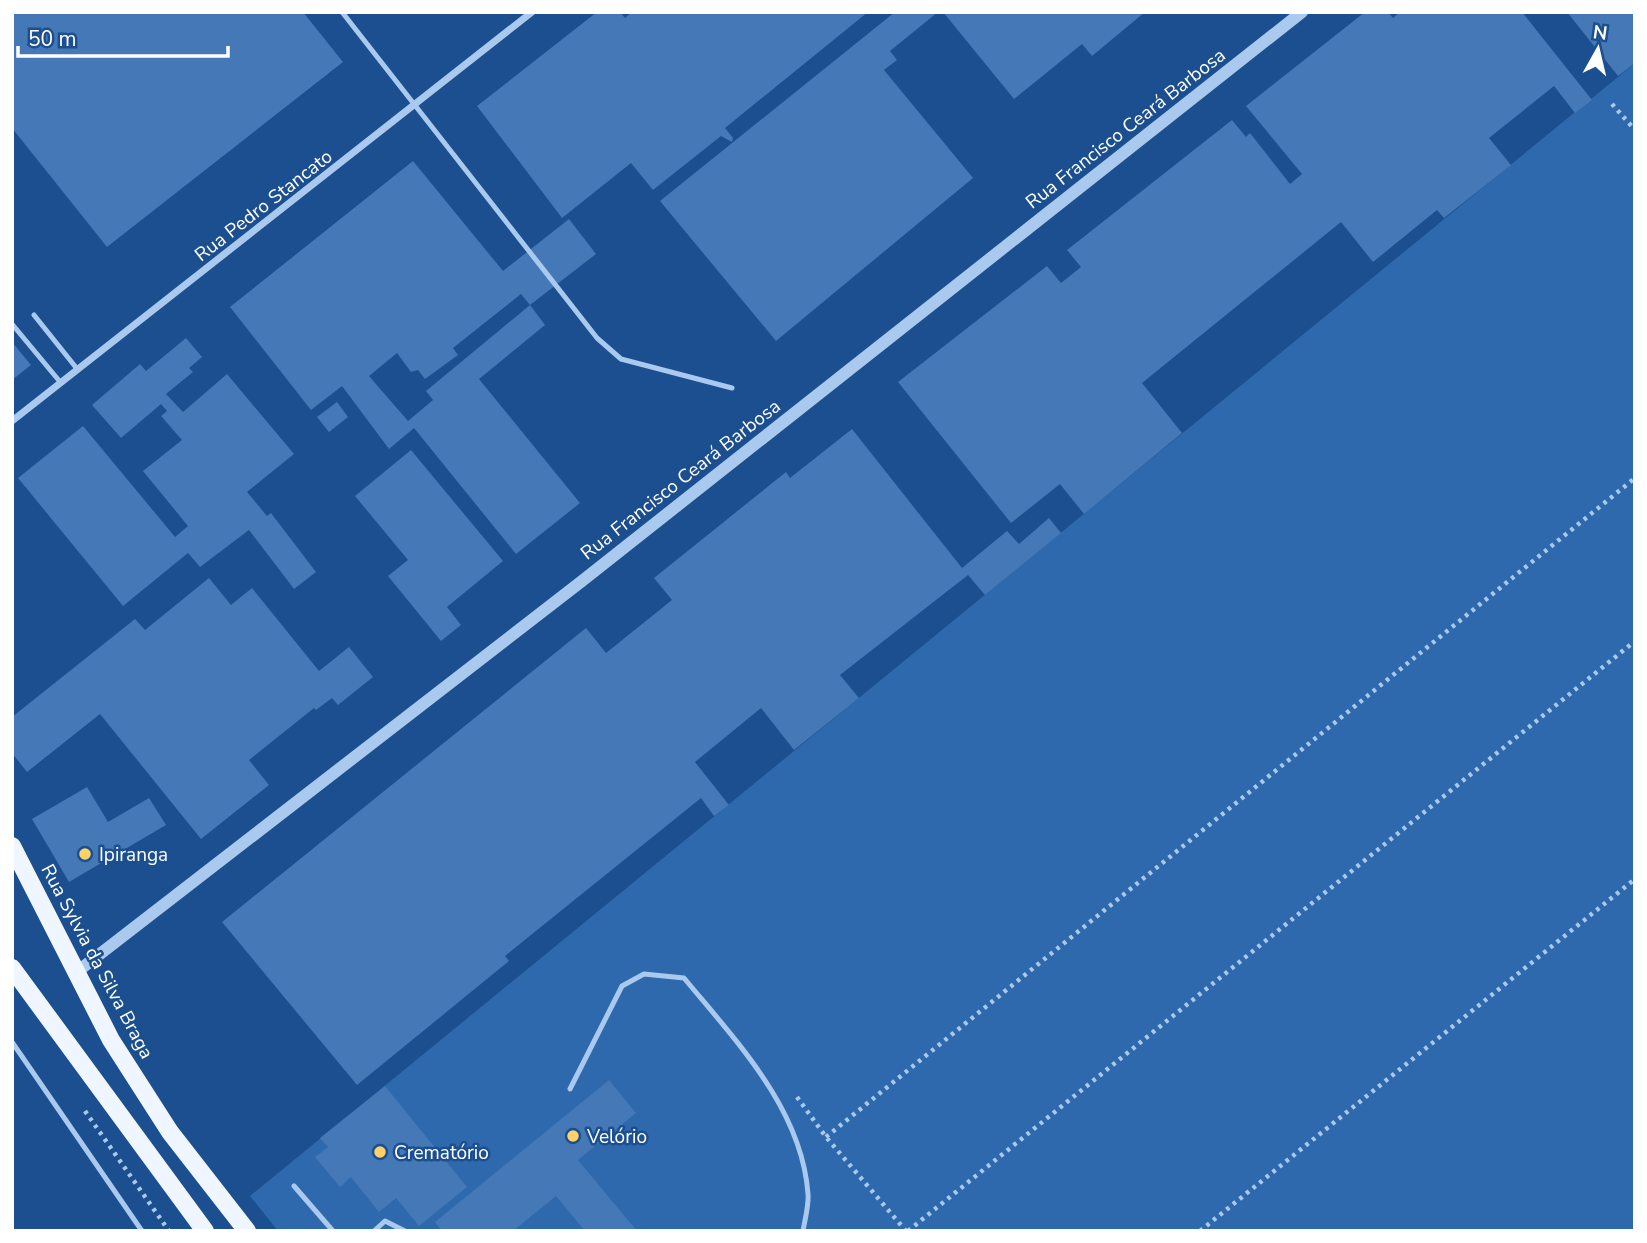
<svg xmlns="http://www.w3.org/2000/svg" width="1647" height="1243" font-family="'Nunito Sans',sans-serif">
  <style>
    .green { fill: #2e69ad }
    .building { fill: #4478b7 }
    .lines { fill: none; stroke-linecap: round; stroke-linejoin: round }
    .path { stroke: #a9c9ee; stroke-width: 4.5; stroke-dasharray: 3.5 5; stroke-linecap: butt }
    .service { stroke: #a9c9ee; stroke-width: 5 }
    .minor { stroke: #a9c9ee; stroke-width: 7 }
    .tertiary { stroke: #a9c9ee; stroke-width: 12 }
    .primary { stroke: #f0f6ff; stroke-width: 18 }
    .poi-dot { fill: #ffd166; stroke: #1b4f8f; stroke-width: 2.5 }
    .labels { text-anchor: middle; stroke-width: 5; stroke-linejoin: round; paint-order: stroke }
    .street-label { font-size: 19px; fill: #fff; stroke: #1b4f8f }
    .poi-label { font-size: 19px; fill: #fff; stroke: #1b4f8f; text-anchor: start }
  </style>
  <rect width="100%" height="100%" fill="#1b4f8f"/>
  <!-- green -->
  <path class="green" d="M1635,63V1231H278L250,1196Z"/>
  <!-- building -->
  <path class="building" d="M12,12H303L343,62L107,247L12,128Z
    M597,12H620L625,18L632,12H868L725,128L733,138L732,142L721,136L653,190L631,163L562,218L477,106Z
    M895,12H938L890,51L897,60L884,70L973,178L776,341L660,201Z
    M943,12H1145L1092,56L1082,44L1014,99Z
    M1365,12H1388L1393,18L1400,12H1522L1592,100L1575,113L1554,86L1489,138L1511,165L1444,218L1437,210L1373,262L1341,222L1142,383L1182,433L1084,514L1060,484L1011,523L898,382L1047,266L1061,283L1081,267L1067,250L1232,120L1246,137L1250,133L1290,184L1302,174L1246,106Z
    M1567,12H1635V63L1618,76Z
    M413,161L503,271L569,219L596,254L530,305L521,294L453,348L458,355L425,379L418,370L411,372L397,353L369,376L408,421L433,400L426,391L530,305L545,325L479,379L580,503L516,554L414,428L389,449L342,386L311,410L230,307Z
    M186,338L202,357L189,368L193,372L166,394L183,412L227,374L294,454L247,492L267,516L271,513L316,572L294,589L249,530L200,567L188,553L123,606L18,478L83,426L175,537L188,526L143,471L182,440L161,416L167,411L161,404L121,438L92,405L140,364L146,371Z
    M12,342L31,365L12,380Z
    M337,402L348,417L329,432L317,417Z
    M852,429L962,568L1007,531L1019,544L1049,518L1061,533L985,595L968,575L840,675L859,698L794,750L761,708L695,762L729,805L714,816L701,798L505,956L509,961L357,1085L222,922L586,628L606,653L672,600L654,578L786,472L790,478Z
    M411,450L503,561L447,607L461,625L441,641L388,576L408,560L355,496Z
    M209,578L231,605L252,588L319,671L349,647L373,677L338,705L332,698L316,710L314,708L249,760L269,785L201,839L100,714L27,772L12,753V717L135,619L145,630Z
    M87,787L108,822L149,798L166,825L69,882L32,819Z
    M609,1080L636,1113L578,1160L637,1231H585L556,1196L513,1231H442L435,1222Z
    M385,1086L467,1187L419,1226L396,1198L379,1212L351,1177L340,1187L315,1157L328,1147L320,1138Z"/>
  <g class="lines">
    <!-- path -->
    <path class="path" d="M1612,104L1635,130
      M797,1097L826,1137L906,1231
      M85,1111L169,1231
      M826,1137L1635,478
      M908,1231L1635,641
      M1200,1231L1635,879"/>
    <!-- service -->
    <path class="service" d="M342,12L597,338L621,359L732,388
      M34,315L78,370
      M12,324L61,383
      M12,1042L142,1231
      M570,1089L622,986L644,974L684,978C736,1041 802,1109 808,1194C809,1205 805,1219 803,1231
      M294,1186L333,1231
      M374,1231L385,1221L405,1231"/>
    <!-- minor -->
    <path class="minor" d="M12,421L532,12"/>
    <!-- tertiary -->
    <path class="tertiary" d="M78,971L582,581L1302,12"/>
    <!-- primary -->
    <path class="primary" d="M12,846L111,1040L170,1132L247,1231
      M12,968L205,1231"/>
  </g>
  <!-- markers -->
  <g class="poi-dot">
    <circle cx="85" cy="854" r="7"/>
    <circle cx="573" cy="1136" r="7"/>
    <circle cx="380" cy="1152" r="7"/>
  </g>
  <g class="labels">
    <!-- street labels -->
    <g class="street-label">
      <text transform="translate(1125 128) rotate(-38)" y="7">Rua Francisco Ceará Barbosa</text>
      <text transform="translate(263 205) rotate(-38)" y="7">Rua Pedro Stancato</text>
      <text transform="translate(680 479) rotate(-38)" y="7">Rua Francisco Ceará Barbosa</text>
      <text transform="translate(98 961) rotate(62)" y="7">Rua Sylvia da Silva Braga</text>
    </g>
    <!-- poi labels -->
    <g class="poi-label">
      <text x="99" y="861">Ipiranga</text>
      <text x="587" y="1143">Velório</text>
      <text x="394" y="1159">Crematório</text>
    </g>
  </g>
  <!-- border -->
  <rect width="1647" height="1243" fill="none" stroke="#ffffff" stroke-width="28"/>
  <!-- north arrow -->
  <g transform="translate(1598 49) rotate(8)" stroke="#1b4f8f" stroke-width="5" paint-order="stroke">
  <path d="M0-5L12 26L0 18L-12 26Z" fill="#ffffff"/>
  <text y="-10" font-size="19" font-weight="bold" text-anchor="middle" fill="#ffffff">N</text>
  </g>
  <!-- scale -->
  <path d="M18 46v10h210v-10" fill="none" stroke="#ffffff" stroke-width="3.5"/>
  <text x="28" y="46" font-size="21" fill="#ffffff" stroke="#1b4f8f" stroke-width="5" paint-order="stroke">50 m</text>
</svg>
